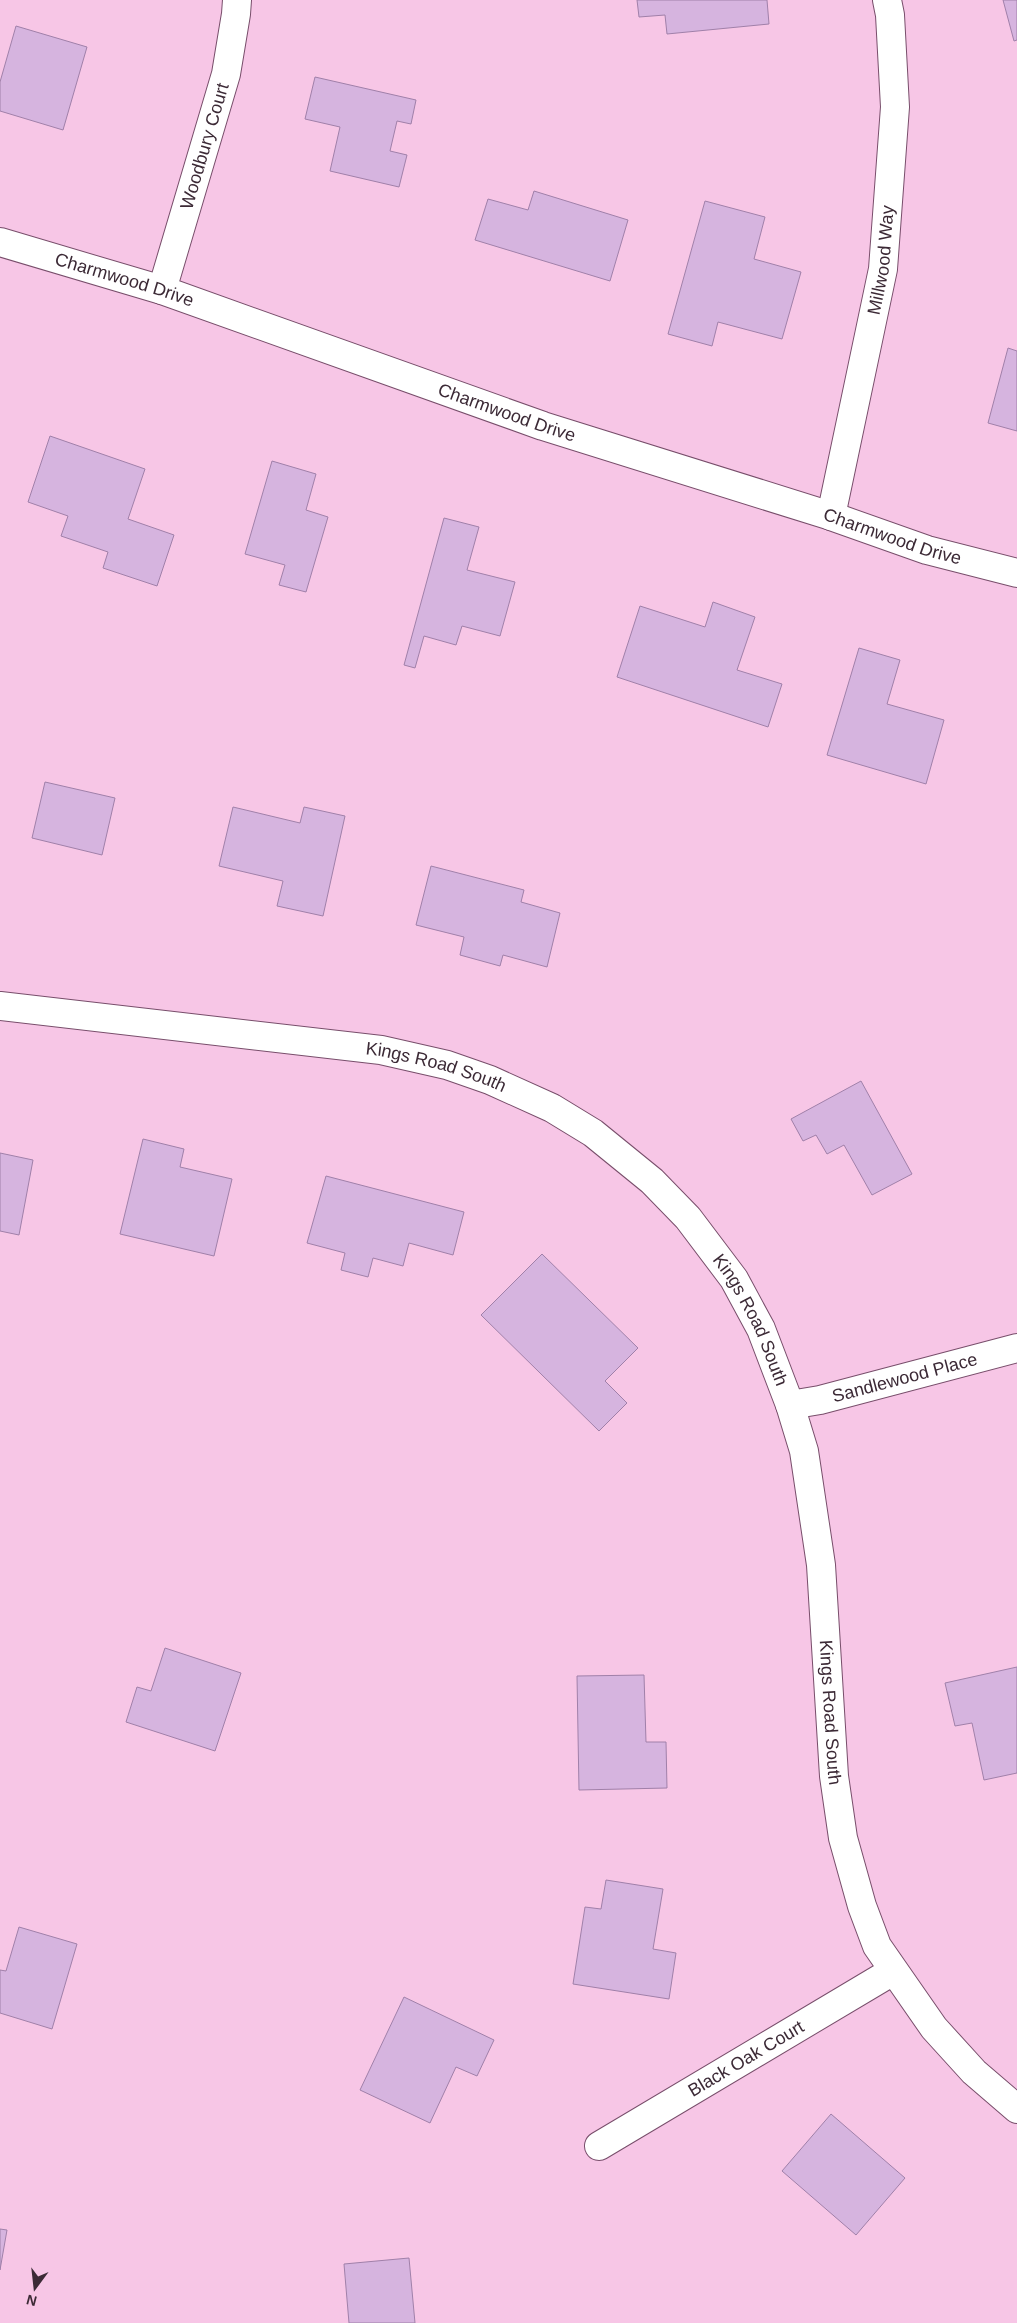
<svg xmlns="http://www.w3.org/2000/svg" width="1017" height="2323" font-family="Helvetica,sans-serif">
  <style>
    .building { fill: #d6b4df; stroke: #a080a9 }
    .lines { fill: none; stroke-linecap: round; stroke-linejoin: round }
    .street-casing { stroke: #784e6b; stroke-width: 30 }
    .street { stroke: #fff; stroke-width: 28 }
    .labels { text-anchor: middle; stroke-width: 4; stroke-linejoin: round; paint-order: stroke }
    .street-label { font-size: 18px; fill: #3c2a36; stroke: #f7c6e6 }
  </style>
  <rect width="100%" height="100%" fill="#f7c6e6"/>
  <!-- building -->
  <path class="building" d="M637,0H767L769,24L667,34L665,15L639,17Z
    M1003,0H1017V40L1014,41Z
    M16,26L87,47L63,130L0,111V82Z
    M315,77L416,100L411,124L397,121L390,151L407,155L399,187L330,171L340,127L305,119Z
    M534,191L628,220L610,281L475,240L488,199L528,210Z
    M705,201L765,217L754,259L801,272L782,339L718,322L712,346L668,334Z
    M1008,348L1017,351V431L988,423Z
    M50,436L145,469L128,519L174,535L157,586L103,568L108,552L61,536L68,516L28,502Z
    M272,461L316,474L306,510L328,517L306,592L279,585L285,565L245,554Z
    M444,518L479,527L467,570L515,582L500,636L462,626L456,645L424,636L415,668L404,665Z
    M713,602L755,617L737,670L782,684L768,727L617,677L640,606L705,627Z
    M859,648L900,660L887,704L944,720L926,784L827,755Z
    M45,782L115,798L102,855L32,838Z
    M233,807L300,823L304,807L345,816L323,916L277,906L283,881L219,866Z
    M431,866L524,890L521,902L560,913L547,967L503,955L500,966L460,955L464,937L416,925Z
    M861,1081L912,1174L872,1195L844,1145L827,1154L816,1135L803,1141L791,1119Z
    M143,1139L184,1149L180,1167L232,1179L214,1256L120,1234Z
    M0,1153L33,1160L19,1235L0,1231Z
    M326,1176L464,1212L453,1255L409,1243L403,1266L373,1258L368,1277L341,1270L345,1253L307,1243Z
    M542,1254L638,1348L605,1381L627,1403L599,1431L481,1315Z
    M165,1648L241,1673L215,1751L126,1722L137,1687L151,1691Z
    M1017,1667V1773L984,1780L972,1723L955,1726L945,1683Z
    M644,1675L646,1742H666L667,1788L579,1790L577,1676Z
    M606,1880L663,1889L653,1949L676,1953L669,1999L573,1984L585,1907L601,1909Z
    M19,1927L77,1944L52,2029L0,2013V1970L6,1971Z
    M404,1997L494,2040L477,2076L456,2067L430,2123L360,2090Z
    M831,2114L905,2178L856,2235L782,2171Z
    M0,2229L7,2230L0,2270Z
    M409,2258L415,2323H349L344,2264Z"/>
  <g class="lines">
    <!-- street casing -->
    <g class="street-casing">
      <g id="street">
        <path id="s1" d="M0,242L162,290L543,426L831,516L927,550L1017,573"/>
        <path id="s2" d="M162,290L226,74L236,14L237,0"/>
        <path id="s3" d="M831,516L883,269L895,107L890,15L887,0"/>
        <path id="s4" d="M0,1006L381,1050L447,1065L490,1080L552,1108L593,1133L652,1181L688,1218L734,1279L761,1329L790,1405L804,1451L821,1565L834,1776L843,1838L862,1906L877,1946L934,2028L974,2072L1017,2109"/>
        <path id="s5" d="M790,1405L820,1400L1017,1348"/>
        <path id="s6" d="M599,2146L893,1971"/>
      </g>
    </g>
    <!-- street -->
    <use href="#street" class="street"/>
  </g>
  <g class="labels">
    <!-- street labels -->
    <g class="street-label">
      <text dy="6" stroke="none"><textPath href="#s2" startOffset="150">Woodbury Court</textPath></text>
      <text dy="6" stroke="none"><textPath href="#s3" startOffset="261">Millwood Way</textPath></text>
      <text dy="6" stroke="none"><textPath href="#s1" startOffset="130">Charmwood Drive</textPath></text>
      <text dy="6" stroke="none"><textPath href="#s1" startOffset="535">Charmwood Drive</textPath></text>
      <text dy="6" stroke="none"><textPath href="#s1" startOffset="940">Charmwood Drive</textPath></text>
      <text dy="6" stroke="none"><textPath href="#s4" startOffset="441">Kings Road South</textPath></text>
      <text dy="6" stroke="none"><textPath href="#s4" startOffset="861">Kings Road South</textPath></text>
      <text dy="6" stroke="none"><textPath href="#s5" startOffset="118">Sandlewood Place</textPath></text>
      <text dy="6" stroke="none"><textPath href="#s4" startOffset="1266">Kings Road South</textPath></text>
      <text dy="6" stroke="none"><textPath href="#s6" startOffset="171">Black Oak Court</textPath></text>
    </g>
  </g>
  <!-- north arrow -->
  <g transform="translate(35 2288) rotate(195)" stroke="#f7c6e6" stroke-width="4" paint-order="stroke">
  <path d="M0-4L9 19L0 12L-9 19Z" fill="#3c2a36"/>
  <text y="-8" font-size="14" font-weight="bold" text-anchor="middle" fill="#3c2a36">N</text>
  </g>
</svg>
